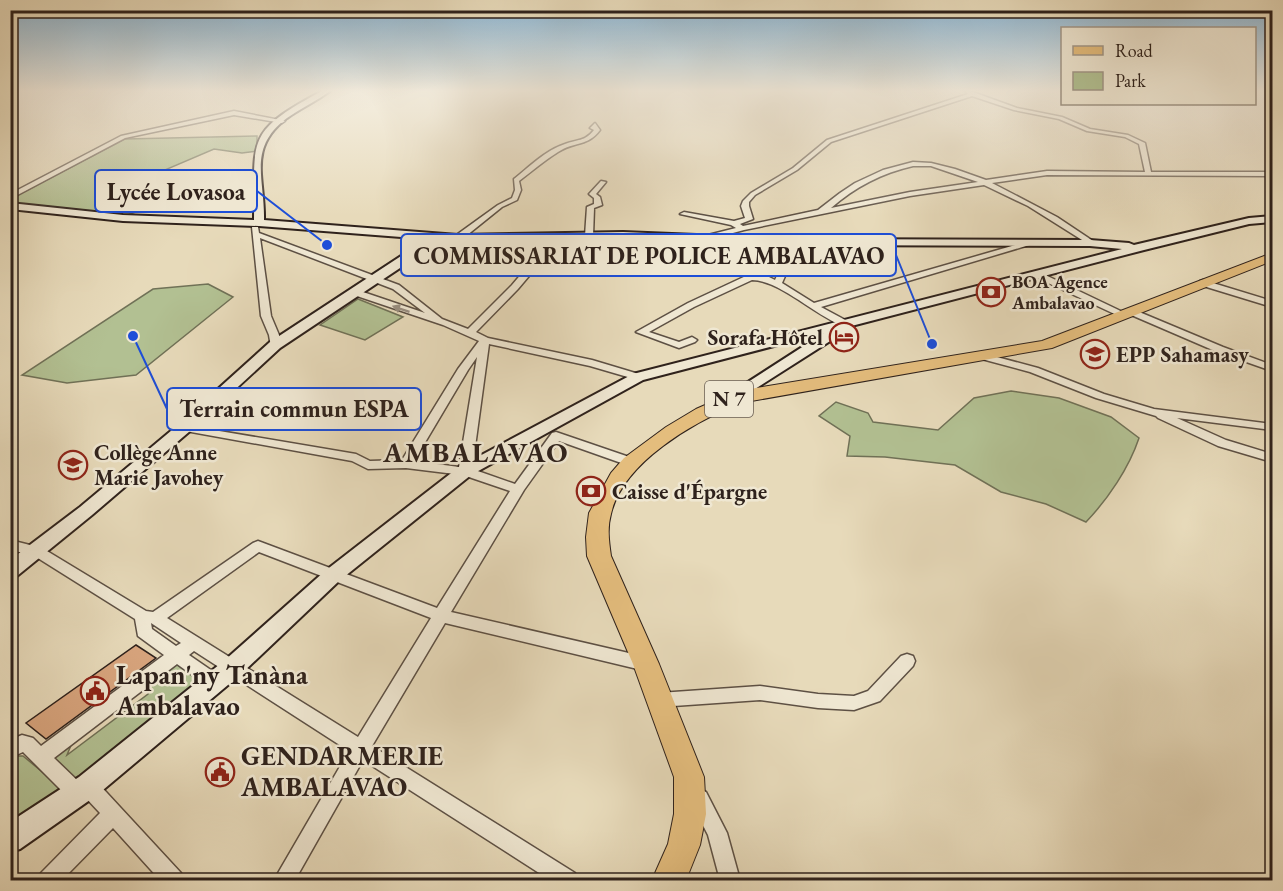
<svg xmlns="http://www.w3.org/2000/svg" width="1283" height="891" font-family="'EB Garamond',serif">
  <style>
    .green { fill: #b2c092; stroke: #707157; stroke-width: 1.5 }
    .building { fill: #d8a57e; stroke: #2f221c; stroke-width: 1.5 }
    .lines { fill: none; stroke-linecap: round; stroke-linejoin: round }
    .street-casing { stroke: #5d5044; stroke-width: 3 }
    .secondary-casing { stroke: #2f221c; stroke-width: 4 }
    .primary-casing { stroke: #2f221c; stroke-width: 2 }
    .street { fill: #efe7d2; fill-rule: evenodd }
    .secondary { fill: #efe7d2; fill-rule: evenodd }
    .primary { fill: #e4bd7d; fill-rule: evenodd }
    .oneway { fill: #998e80 }
    .labels { text-anchor: middle; stroke-width: 5; stroke-linejoin: round; paint-order: stroke }
    .far-poi-label { font-size: 18px; font-weight: bold; fill: #2f221c; stroke: #efe7d2; text-anchor: start }
    .shield { fill: #efe7d2; stroke: #695d53; stroke-width: 1.5 }
    .shield-label { font-size: 21px; font-weight: bold; fill: #2f221c }
    .poi-label { font-size: 22px; font-weight: bold; fill: #2f221c; stroke: #efe7d2; text-anchor: start }
    .near-poi-label { font-size: 27px; font-weight: bold; fill: #2f221c; stroke: #efe7d2; text-anchor: start }
    .district-label { font-size: 28px; font-weight: bold; letter-spacing: 1.5px; fill: #2f221c; stroke: #efe7d2 }
    .leader { fill: none; stroke: #1d4ed8; stroke-width: 2 }
    .callout-dot { fill: #1d4ed8; stroke: #efe7d2; stroke-width: 2 }
    .callout { fill: #efe7d2; stroke: #1d4ed8; stroke-width: 2 }
    .callout-label { font-size: 24px; text-anchor: middle; font-weight: bold; fill: #2f221c }
  </style>
  <rect width="100%" height="100%" fill="#e7daba"/>
  <filter id="stains"><feTurbulence type="fractalNoise" baseFrequency=".00333" numOctaves="4"/><feColorMatrix values="0 0 0 0 .2 0 0 0 0 .09 0 0 0 0 .02 0 0 0 .5 -.17"/></filter>
  <radialGradient id="worn" r=".72"><stop offset=".6" stop-color="#630" stop-opacity="0"/><stop offset="1" stop-color="#630" stop-opacity=".3"/></radialGradient>
  <!-- green -->
  <path class="green" d="M257,136V151L242,153L214,149L146,178L183,189L171,198L123,217L11,204L10,199L125,139Z
    M208,284L233,297L136,375L67,383L22,375L153,289Z
    M358,299L403,317L365,340L320,325Z
    M1011,391L1059,398L1111,417L1139,438C1129,468 1108,499 1086,522L1046,504L1001,492L955,465L885,457L847,456L850,436L819,416L836,402L868,413L873,422L938,430L974,398Z
    M176,663L205,678L80,778L74,781L51,757L74,738L67,755L148,694L153,678Z
    M18,756H23L63,789L11,834V760Z"/>
  <!-- building -->
  <path class="building" d="M136,645L156,658L46,739L26,723Z"/>
  <g class="lines">
    <!-- street casing -->
    <g class="street-casing">
      <path id="street" d="M965,91H970L1017,108L1062,117L1090,129L1128,135L1145,143L1151,172H1272V176L1047,175L992,183L1057,217L1093,241V245H1090L1028,206L984,185L910,196L744,230L703,241H700V237L736,228L731,225L680,214L684,212L734,221L745,218L741,206L743,201L751,193L793,168L827,140L968,94ZM972,96L1014,110L1059,119L1087,131L1125,137L1139,144L1145,172L1047,171L986,180L955,169L931,163L913,162L883,170L855,183L840,193L818,210L743,226L740,224L753,219L749,206V202L755,195L797,170L831,142ZM913,166H931L978,182L910,192L831,208C855,187 882,173 913,166Z
        M234,111L285,121L282,123L234,115L125,138L10,199V194L121,136Z
        M595,123L600,130C587,147 575,141 558,152C545,160 532,171 519,181L521,190L517,200L502,207L461,240H455V236L498,205L512,198L515,190L514,179C529,167 546,150 565,144C577,139 585,142 594,130L590,128Z
        M601,181L606,182L596,194L600,197L602,205L594,208L593,236L589,238L585,236L587,207L594,204V198L589,194Z
        M252,227H258L259,233L399,285L442,319L468,329L512,285L555,234H561V238L518,289L476,332L488,338L592,360L642,375L643,377L638,380L590,366L489,344L472,469L515,484L552,433L556,432L635,459L637,462L635,465H627L559,441L524,490L451,612L646,657L652,659L654,664L652,669L646,671L445,623L372,746L575,873L578,880H550L363,760L295,880H274L349,751L194,651L189,655L221,677L223,682L221,687L215,689L209,687L177,664L54,758L80,783L81,780L88,777L95,780L181,873L184,880H160L113,828L62,880H38L41,873L100,813L85,797L84,799L77,802L70,799L23,752L10,758V740L22,735L33,738L41,746L164,655L138,636L135,619L33,555L10,550V540L42,548L146,611L153,612L253,543L258,541L437,608L510,491L463,475L406,468L368,469L352,461L180,430L178,428L184,425L356,454L370,461L402,460L458,369L479,341L443,325L354,295V291H360L425,313L393,289L260,238L271,316L279,335L280,345L279,347H271L269,335L261,316ZM477,357L459,467L414,461L468,370ZM259,552L431,618L358,737L167,618ZM151,623L181,643L176,646L152,629Z
        M793,240L800,242L782,283L814,303L1029,241L1036,243L821,307L849,322V326L846,327C818,318 780,280 752,280L694,307L649,332L679,342L692,337L697,340L695,342L679,348L636,332L688,303L748,275L763,274L775,280Z
        M1033,272H1039L1129,315L1124,318L1121,317L1033,276Z
        M1203,280L1272,301V307L1200,285V281Z
        M1132,309L1223,347L1272,365V371L1215,351L1129,314V310Z
        M982,353L1038,368L1104,394L1154,409L1272,424V430L1177,418L1226,440L1272,454V462L1218,446L1158,418L1156,416L1096,398L1030,372L978,358L977,356Z
        M907,654L913,656L915,661L913,666L880,701L854,710L818,708L760,700L659,707L653,705L650,700L653,695L659,693L760,686L818,694L854,696L868,691L901,656Z
        M699,789L706,792L727,833L740,880H720L708,835L689,798L692,792Z"/>
    </g>
    <!-- secondary casing -->
    <g class="secondary-casing">
      <path id="secondary" d="M322,91H330C317,101 301,108 287,118C247,148 265,178 264,220L458,235L623,232L796,239L1090,240L1129,243L1134,245L1249,218L1272,216V222L1249,224L1144,250L836,330L840,333L838,336L733,403L728,405L720,400L824,333L643,380L471,475L339,581L241,674L97,795L20,849L10,852V822L79,777L225,660L325,571L459,467L633,374L1122,249L1090,246L796,245L623,238L438,240L436,244L280,348L190,431L92,515L17,576L10,578V560L80,507L178,425L270,342L427,239L259,226L123,221L10,209V203L123,215L254,220C255,138 244,133 322,91Z"/>
    </g>
    <!-- primary casing -->
    <g class="primary-casing">
      <path id="primary" d="M1272,253V261L1052,348L740,403C694,422 623,462 611,514C607,528 609,542 611,556L659,664L704,777L706,814L700,845L686,880H652L668,844L674,814V777L633,664L587,556L586,537L589,513L611,473L624,458L666,427L696,409L728,395L750,389L1042,341Z"/>
    </g>
    <!-- street -->
    <use href="#street" class="street"/>
    <!-- secondary -->
    <use href="#secondary" class="secondary"/>
    <!-- primary -->
    <use href="#primary" class="primary"/>
  </g>
  <!-- one-way arrows -->
  <defs><path id="oneway-solid" d="M-6-.8H1V-3.2L6.5 0L1 3.2V.8H-6Z" transform="scale(1.5)"/></defs>
  <use class="oneway" href="#oneway-solid" transform="translate(401 309) rotate(-161)"/>
  <!-- sky -->
  <linearGradient id="sky" x2="0" y2="1"><stop stop-color="#89b6d6"/><stop offset="0.42" stop-color="#f4eee0"/><stop offset="1" stop-color="#f4eee0" stop-opacity="0"/></linearGradient>
  <rect width="1283" height="216" fill="url(#sky)"/>
  <!-- icons -->
  <defs>
    <g id="bank-ring" transform="scale(1.5)"><circle r="9.5" fill="#efe7d2" stroke="#8f2418" stroke-width="1.5"/><path d="M-6-4H6V4H-6ZM0-2.3a2.3 2.3 0 1 0 0 4.6a2.3 2.3 0 1 0 0-4.6Z" fill="#8f2418"/></g>
    <g id="hotel-ring" transform="scale(1.5)"><circle r="9.5" fill="#efe7d2" stroke="#8f2418" stroke-width="1.5"/><path d="M-6-4.5h1.5V1H6V5H4.5V3h-9V5H-6ZM-4 0a1.8 1.8 0 1 1 3.6 0ZM.5 0V-2.5h3Q6-2.5 6 0Z" fill="#8f2418"/></g>
    <g id="school-ring" transform="scale(1.5)"><circle r="9.5" fill="#efe7d2" stroke="#8f2418" stroke-width="1.5"/><path d="M0-5L7-2L0 1L-7-2ZM-4 1L0 2.5L4 1V4Q0 6-4 4Z" fill="#8f2418"/></g>
    <g id="university-ring" transform="scale(1.5)"><circle r="9.5" fill="#efe7d2" stroke="#8f2418" stroke-width="1.5"/><path d="M0-5L7-2L0 1L-7-2ZM-4 1L0 2.5L4 1V4Q0 6-4 4Z" fill="#8f2418"/></g>
    <g id="civic-ring" transform="scale(1.5)"><circle r="9.5" fill="#efe7d2" stroke="#8f2418" stroke-width="1.5"/><path d="M-.6-6.5H3V-4.5H.6V-3L4-1V1h2V6H-6V1h2V-1L-.6-3ZM-1.2 2.5V6h2.4V2.5Z" fill="#8f2418"/></g>
  </defs>
  <g fill-rule="evenodd">
    <use href="#bank-ring" x="991" y="292"/>
    <use href="#hotel-ring" x="844" y="337"/>
    <use href="#school-ring" x="1095" y="354"/>
    <use href="#university-ring" x="73" y="465"/>
    <use href="#bank-ring" x="591" y="491"/>
    <use href="#civic-ring" x="95" y="691"/>
    <use href="#civic-ring" x="220" y="772"/>
  </g>
  <g class="labels">
    <!-- far-poi labels -->
    <g class="far-poi-label">
      <text x="1012" y="288">BOA Agence<tspan x="1012" dy="21">Ambalavao</tspan></text>
    </g>
    <!-- shield labels -->
    <rect class="shield" x="705" y="381" width="48" height="36" rx="4.5"/>
    <g class="shield-label">
      <text x="729" y="406">N 7</text>
    </g>
    <!-- poi labels -->
    <g class="poi-label">
      <text x="823" y="345" text-anchor="end">Sorafa Hôtel</text>
      <text x="1116" y="362">EPP Sahamasy</text>
      <text x="94" y="460">Collège Anne<tspan x="94" dy="25">Marie Javohey</tspan></text>
      <text x="612" y="499">Caisse d'Épargne</text>
    </g>
    <!-- near-poi labels -->
    <g class="near-poi-label">
      <text x="116" y="684">Lapan'ny Tanàna<tspan x="116" dy="31">Ambalavao</tspan></text>
      <text x="241" y="765">GENDARMERIE<tspan x="241" dy="31">AMBALAVAO</tspan></text>
    </g>
    <!-- district labels -->
    <g class="district-label">
      <text x="476" y="462">AMBALAVAO</text>
    </g>
  </g>
  <!-- callouts -->
  <path class="leader" d="M327 245L257 191M932 344L896 255M133 336L167 409"/>
  <g class="callout-dot">
    <circle cx="327" cy="245" r="6"/>
    <circle cx="932" cy="344" r="6"/>
    <circle cx="133" cy="336" r="6"/>
  </g>
  <g class="callout">
    <rect x="95" y="170" width="162" height="42" rx="6"/>
    <rect x="401" y="234" width="495" height="42" rx="6"/>
    <rect x="167" y="388" width="254" height="42" rx="6"/>
  </g>
  <g class="callout-label">
    <text x="176" y="200">Lycée Lovasoa</text>
    <text x="649" y="264">COMMISSARIAT DE POLICE AMBALAVAO</text>
    <text x="294" y="417">Terrain commun ESPA</text>
  </g>
  <!-- margin -->
  <rect width="1283" height="891" fill="none" stroke="#e7daba" stroke-width="36"/>
  <rect x="12" y="12" width="1259" height="867" fill="none" stroke="#2f221c" stroke-width="3"/>
  <rect x="18" y="18" width="1247" height="855" fill="none" stroke="#2f221c" stroke-width="1.5"/>
  <!-- legend -->
  <rect x="1061" y="27" width="195" height="78" fill="#efe7d2" stroke="#a29889" stroke-width="1.5"/>
  <rect x="1073" y="46" width="30" height="9" fill="#e4bd7d" stroke="#a29889" stroke-width="1.5"/>
  <text x="1115" y="57" font-size="18" fill="#2f221c">Road</text>
  <rect x="1073" y="72" width="30" height="18" fill="#b2c092" stroke="#a29889" stroke-width="1.5"/>
  <text x="1115" y="87" font-size="18" fill="#2f221c">Park</text>
  <rect width="100%" height="100%" filter="url(#stains)"/>
  <rect width="100%" height="100%" fill="url(#worn)"/>
</svg>
